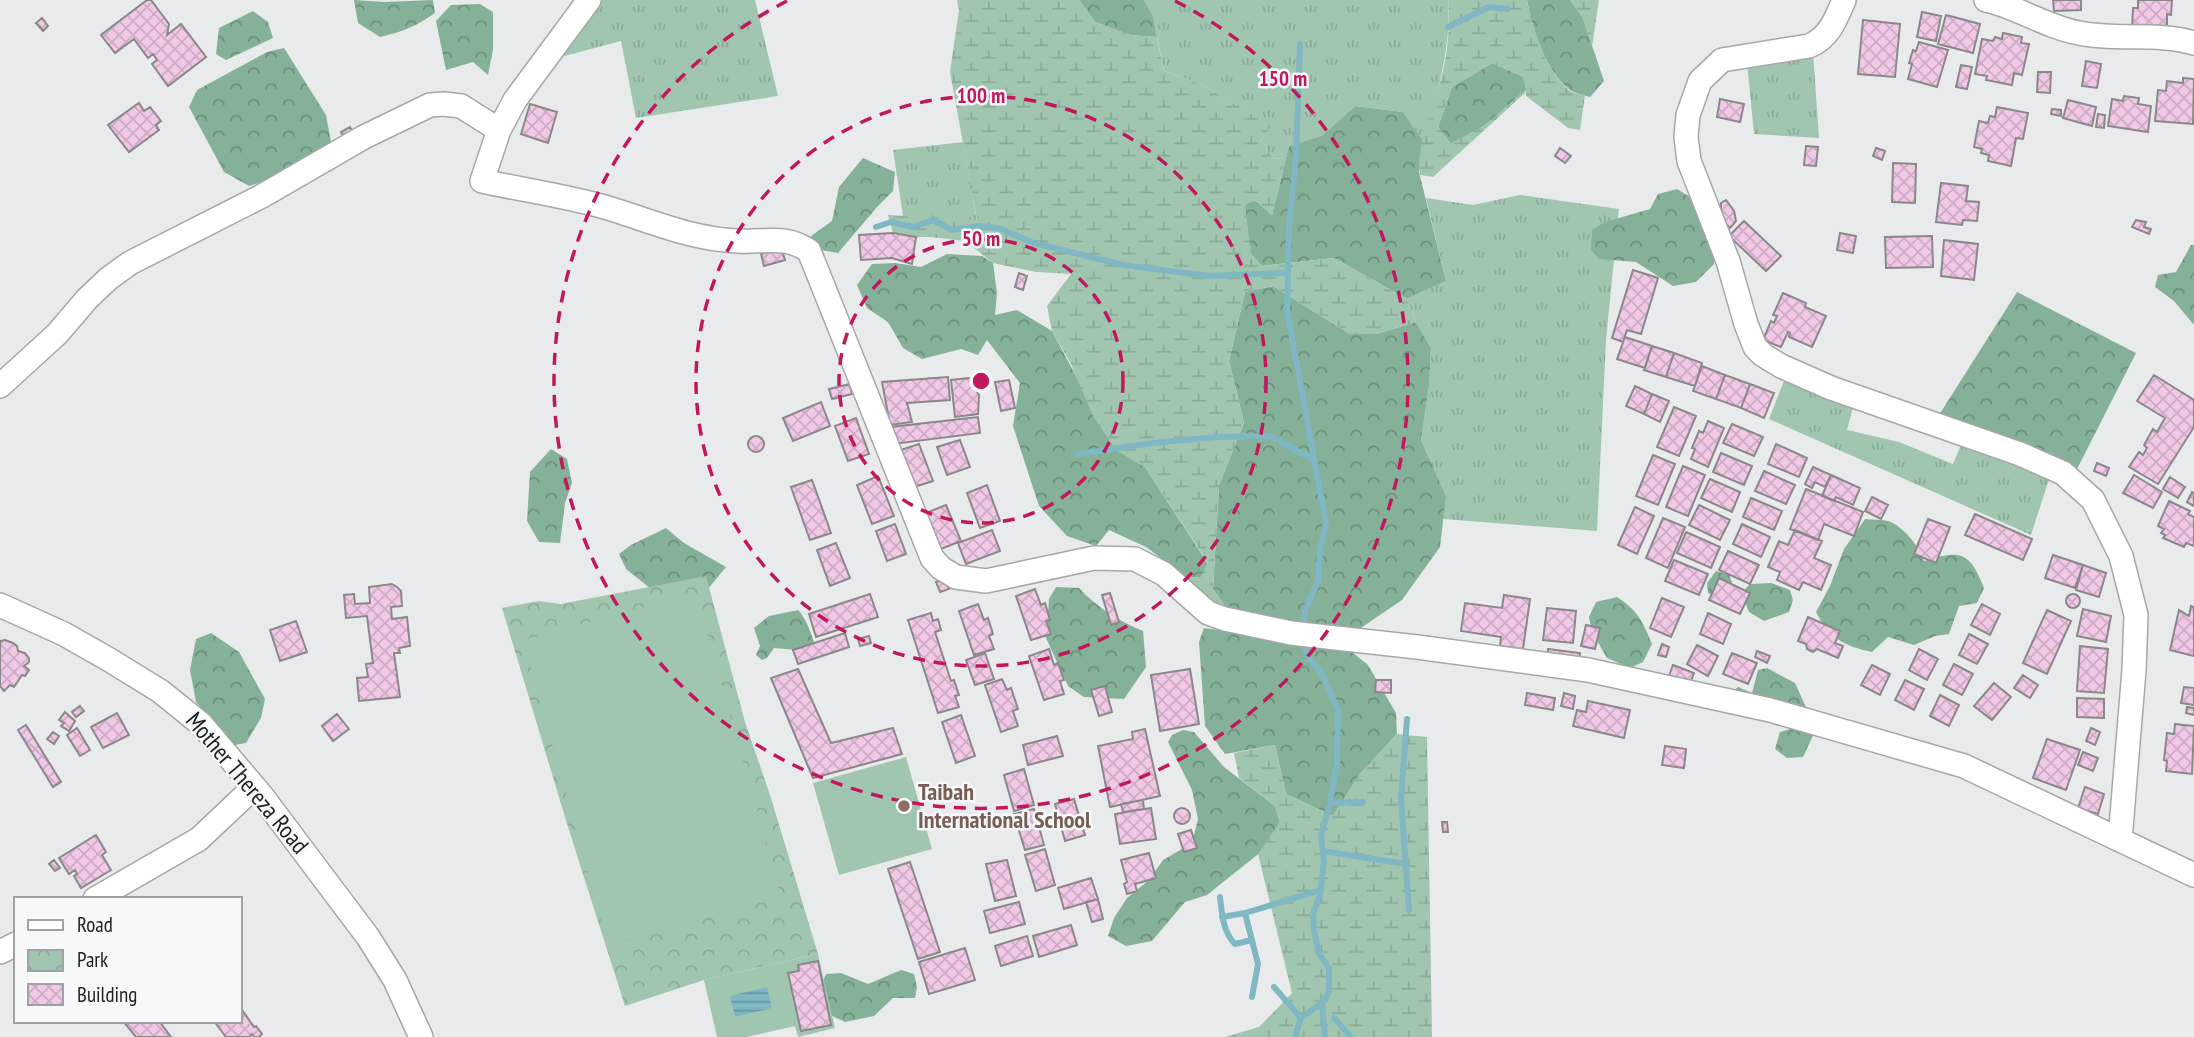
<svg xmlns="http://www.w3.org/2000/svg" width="2194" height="1037" font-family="'PT Sans Narrow',sans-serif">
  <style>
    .grass { fill: url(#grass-tufts) }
    .forest { fill: url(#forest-crowns) }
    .wetland { fill: url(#wetland-marsh); fill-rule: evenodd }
    .park { fill: url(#park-crowns) }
    .pitch { fill: #a1c6b0 }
    .water { fill: url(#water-rules) }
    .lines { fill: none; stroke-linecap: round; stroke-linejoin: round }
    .stream { stroke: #7fb7c3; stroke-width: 6 }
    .building { fill: url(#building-cross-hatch); stroke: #8a8889; stroke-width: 2 }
    .minor-casing { stroke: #a6a7a9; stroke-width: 26 }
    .minor { stroke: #fff; stroke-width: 23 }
    .ring { fill: none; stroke: #c2185b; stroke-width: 3.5; stroke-dasharray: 12 9 }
    .education-dot { fill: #8d6e63; stroke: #f7f8fa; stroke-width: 2.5 }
    .labels { text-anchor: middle; stroke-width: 5; stroke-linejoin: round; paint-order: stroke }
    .street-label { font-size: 24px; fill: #1e1f1f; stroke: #f7f8fa }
    .education-label { font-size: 24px; font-weight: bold; fill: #785e54; stroke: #f7f8fa; text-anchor: start }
    .centre { fill: #c2185b; stroke: #f7f8fa; stroke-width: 3.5 }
    .ring-label { font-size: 21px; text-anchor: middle; font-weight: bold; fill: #c2185b; stroke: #f7f8fa; stroke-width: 5; stroke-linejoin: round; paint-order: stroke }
  </style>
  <defs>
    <pattern id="grass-tufts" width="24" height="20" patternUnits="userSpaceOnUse" patternTransform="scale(1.75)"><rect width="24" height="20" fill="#a1c6b0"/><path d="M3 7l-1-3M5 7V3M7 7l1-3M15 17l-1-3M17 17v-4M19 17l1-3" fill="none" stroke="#8aaa97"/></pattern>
    <pattern id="forest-crowns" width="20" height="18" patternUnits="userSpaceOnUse" patternTransform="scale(1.75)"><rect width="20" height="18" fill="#85b198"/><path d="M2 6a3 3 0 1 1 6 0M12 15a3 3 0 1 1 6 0" fill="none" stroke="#6c8f7b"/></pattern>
    <pattern id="wetland-marsh" width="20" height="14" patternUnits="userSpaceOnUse" patternTransform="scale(1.75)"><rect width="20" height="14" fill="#a1c6b0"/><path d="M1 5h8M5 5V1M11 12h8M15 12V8" fill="none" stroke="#8aaa97"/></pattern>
    <pattern id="park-crowns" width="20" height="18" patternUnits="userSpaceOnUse" patternTransform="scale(1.75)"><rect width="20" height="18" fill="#a1c6b0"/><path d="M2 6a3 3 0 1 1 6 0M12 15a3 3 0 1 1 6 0" fill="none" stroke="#8aaa97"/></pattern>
    <pattern id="water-rules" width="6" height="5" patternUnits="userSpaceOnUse" patternTransform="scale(1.75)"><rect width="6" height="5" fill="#7fb7c3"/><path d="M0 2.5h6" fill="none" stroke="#67949e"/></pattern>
    <pattern id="building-cross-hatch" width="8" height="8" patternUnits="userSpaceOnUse" patternTransform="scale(1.75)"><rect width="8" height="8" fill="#f1c8e5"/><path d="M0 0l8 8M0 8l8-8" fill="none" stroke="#ceabc4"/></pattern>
  </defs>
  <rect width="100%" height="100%" fill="#e9eaec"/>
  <!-- grass -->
  <path class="grass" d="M596,0H755L778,96L636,118L621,41L557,58Z
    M1144,0H1448C1452,48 1436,96 1424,142L1403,112L1355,106L1323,135L1289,146L1286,159L1273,158L1261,140L1270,126L1203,85L1164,71L1153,16Z
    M1813,51L1819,138L1754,134L1747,63Z
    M963,142L977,221L903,216L893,150Z
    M1520,195L1619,209L1606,340L1597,531L1443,519L1446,496L1421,440L1429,386L1431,348L1416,322L1407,299L1446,281L1426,198L1473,205Z
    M1786,376L1854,404L1847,430L1899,442L1953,464L1963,440L2051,473L2031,535L1769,419Z"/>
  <!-- forest -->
  <path class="forest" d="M354,0L385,2L433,0L435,13C417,26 402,32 380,37L358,23Z
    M1079,0H1144L1153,16L1157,37L1130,35L1095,22Z
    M1527,0H1570L1582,16L1604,81L1590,97C1583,95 1574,93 1569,89C1546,72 1532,28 1527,0Z
    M480,4L493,12V50L488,75L473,62L446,70L436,21L451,5Z
    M253,11L268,22L273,38L226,60L216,54L219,28Z
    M284,48L326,115L331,142L278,177L249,186L224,172L189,107L197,90L267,52Z
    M1492,63L1524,77L1526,90L1484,126L1451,144L1438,127L1452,87Z
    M1355,106L1403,112L1424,142L1419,172L1446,281L1407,299L1334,258L1262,266L1232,236L1230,209L1255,200L1272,215L1289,146L1323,135Z
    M863,158L895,172L893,191L878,206L838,253L815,249L811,236L832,221L839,187Z
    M1677,189L1700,203L1717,240L1714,264L1696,282L1673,286L1636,262L1599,259L1591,250L1592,230L1605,222L1650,209L1658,194Z
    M2191,245H2194V325L2174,301L2155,287L2158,275L2176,272Z
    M947,254L982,256L993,263L997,293L995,315L1017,310L1052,331L1115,449L1145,467L1208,564L1201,578L1185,576L1146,547L1109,530L1096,546L1067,536L1039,506L1013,426L1020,383L987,340L978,355L961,349L922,359L903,348L888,322L867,308L857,285L872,264L895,263L921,267Z
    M1273,286L1350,334H1376L1416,322L1431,348L1429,386L1421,440L1446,496L1440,547L1402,600L1355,632L1229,612L1213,589L1219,485L1244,423L1229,361L1245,292Z
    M2017,292L2136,353L2076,471L1939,415Z
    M551,449L567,459L572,483L565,503L560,543L539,542L527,521L530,472Z
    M1865,519C1872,520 1881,519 1888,521C1903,526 1920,547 1924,561C1961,549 1970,552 1984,588L1977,603L1959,606L1949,634L1935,636L1914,645L1888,637L1872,652C1844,646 1829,638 1816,612L1830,586L1844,549Z
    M666,528L684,543L726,567L707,590L650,588L626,569L619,554L631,545Z
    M1716,571L1729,575L1732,582L1727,590L1715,596L1708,593L1707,583Z
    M1771,583L1790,590L1793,600L1789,612L1764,621L1749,612L1743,597L1746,588L1750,584Z
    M1056,587L1079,588C1097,607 1118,621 1143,631L1146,667L1124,699L1084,697L1068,686L1046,638L1049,599Z
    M1617,597C1638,611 1642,620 1652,644L1643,662L1630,668L1607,658L1592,632L1589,617L1596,602Z
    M798,610C806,618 811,633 815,645L810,651L774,648L767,658L762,660L756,655L760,646L754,628L769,616Z
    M1204,628L1347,648L1368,665L1396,713L1397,734L1360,774L1333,816L1286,794L1275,745L1225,754L1205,726L1199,642Z
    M211,633L239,652L265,699L261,718L246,743L234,745L196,702L190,670L196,639Z
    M1767,668L1795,683L1816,729L1803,757L1787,758L1775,749L1780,732L1801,726L1731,693L1738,687L1752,693L1758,670Z
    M1183,730L1194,732L1224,767L1275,806L1280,822L1262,851L1207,895L1185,902L1152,941L1126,946L1108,936L1114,918L1127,898L1149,880L1163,860L1192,843L1198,819L1192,790L1168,742L1172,735Z
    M901,970L914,974L917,987L915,998H893L874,1016L845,1022L830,1015L819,991L826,974L841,973L868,984Z"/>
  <!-- wetland -->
  <path class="wetland" d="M957,0H1079L1095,22L1130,35L1157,37L1164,71L1203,85L1271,126L1261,140L1273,158L1286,159L1272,215L1255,200L1245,205L1251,253L1262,266L1334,258L1407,299L1416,322L1376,334H1350L1273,286L1245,292L1229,361L1244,423L1219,485L1213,589L1229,612L1188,583L1185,576L1200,578L1208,563L1145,467L1115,449L1092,414L1071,364L1052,331L1047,306L1071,274L1036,272L993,263L965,241L930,237H916L893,233L888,215L977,220L950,72L959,10Z
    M1448,0H1527C1532,27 1546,72 1569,90C1573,93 1580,94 1585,95L1580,130L1568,128L1526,96V92L1433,177L1420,175C1416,143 1434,106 1442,75C1448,52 1450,24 1448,0ZM1492,63L1523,77L1526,90L1484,126L1451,143L1438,127L1452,87Z
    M1570,0H1599L1592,47L1582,16Z
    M1397,734L1427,737L1432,1037H1225L1259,1027L1292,993L1258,854L1280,822L1275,806L1239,778L1234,753L1275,745L1286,794L1333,816L1360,774Z"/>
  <!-- park -->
  <path class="park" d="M706,576L745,722L771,798L818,954L704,980L625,1006L568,827L502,608L539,601L561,604Z"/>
  <!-- pitch -->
  <path class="pitch" d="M696,593L781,897L608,944L523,640Z
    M906,757L932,849L839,875L813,783Z
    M818,954L835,1028L798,1037L795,1026L747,1037H717L704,980Z"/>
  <!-- water -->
  <path class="water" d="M767,987L772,1008L735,1017L730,996Z"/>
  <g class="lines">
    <!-- stream -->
    <path class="stream" d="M1448,27L1489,7L1508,9
      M1300,44L1296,157L1289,229L1287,310L1326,524L1320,550L1318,581L1305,611L1302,629
      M876,227L891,222L913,227L933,220L952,230L979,226L998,228L1034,243L1123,265L1208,276L1287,273
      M1078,454L1153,443L1216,437L1270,436L1314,460
      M1303,639L1308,657L1322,674L1338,710L1337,762L1330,803L1321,836L1324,861L1320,896L1313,914L1314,930L1319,954L1329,968V992L1322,1003L1325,1037
      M1407,719L1401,798L1409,910
      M1330,803L1363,802
      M1323,851L1406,864
      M1220,897C1222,914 1223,932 1235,944L1252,940
      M1245,913L1258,964L1252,997
      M1222,917L1245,913L1321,890
      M1274,987L1301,1018
      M1334,1018L1351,1037
      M1295,1037L1301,1018L1322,1003"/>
  </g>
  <!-- building -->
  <path class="building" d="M147,0H151L169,24L167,35L181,24L206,57L168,86L152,64L157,60L153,54L148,58L134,39L115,53L101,35Z
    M2053,0H2081V10L2054,11Z
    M2138,0H2172L2171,15L2167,14V31L2132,30L2133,8H2138Z
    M1922,12L1941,16L1936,41L1917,37Z
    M1946,15L1980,24L1973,53L1938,44Z
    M42,18L48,26L43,31L36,23Z
    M1863,20L1900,24L1895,77L1858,74Z
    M2003,33L2022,37L2021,43L2029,44L2022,75L2014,73L2012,85L1986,80L1987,76L1975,74L1982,39L1993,41L1995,37L2002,39Z
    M1919,42L1948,50L1937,87L1908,79L1912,64L1909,63L1913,50L1916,51Z
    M2086,61L2101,64L2097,88L2082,86Z
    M1961,65L1972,67L1967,89L1956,87Z
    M2038,72H2051L2050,93L2037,92Z
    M2183,78L2194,79L2193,124L2155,121L2158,90L2166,91L2167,81L2183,83Z
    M2124,96L2139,98L2138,104L2151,106L2148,132L2108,126L2112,99L2123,101Z
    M1720,99L1744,104L1740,122L1717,117Z
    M2068,100L2096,107L2092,126L2063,118Z
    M139,103L144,111L150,107L161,121L156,125L159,130L129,152L108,125Z
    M530,104L557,112L548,143L521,134Z
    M1997,107L2028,113L2023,139L2016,138L2011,166L1988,161L1989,155L1981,153L1982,149L1974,147L1979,121L1988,123L1990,116L1995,117Z
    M2052,109L2061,110V116L2051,114Z
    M2098,114L2105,115L2104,128L2096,127Z
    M350,127L355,136L346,141L341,132Z
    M1806,146L1818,147L1816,166L1804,165Z
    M1560,148L1571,156L1565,163L1555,156Z
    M1876,148L1885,151L1882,160L1873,156Z
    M1893,163L1916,164L1915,203L1892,202Z
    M1941,183L1968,186L1966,201L1979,202L1977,221L1963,220L1962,225L1936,222Z
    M1726,200L1734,211L1736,221L1730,228L1721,219V203Z
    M2136,220L2146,222L2144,227L2151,229L2149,234L2132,227Z
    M1744,221L1781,256L1766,271L1729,236Z
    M893,233L916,237L912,264L892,258L861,260L859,235Z
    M1840,233L1856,236L1853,253L1837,250Z
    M1932,236L1933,267L1886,268L1885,237Z
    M1944,240L1978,244L1974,280L1941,276Z
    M781,248L785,260L764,266L761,254Z
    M1633,270L1658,278L1641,334L1627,330L1623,342L1612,338Z
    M1019,273L1027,276L1023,290L1015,287Z
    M1783,293L1806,303L1805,307L1826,316L1812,347L1789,337L1790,333L1788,332L1781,347L1763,340L1771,321L1774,323L1777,316L1773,315Z
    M1625,337L1652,346L1645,368L1617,359Z
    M1652,346L1674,353L1666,377L1644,370Z
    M1674,353L1702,363L1695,386L1666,377Z
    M1702,366L1725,375L1716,399L1693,391Z
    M1725,375L1750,384L1741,408L1716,399Z
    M2154,375L2194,400V427L2158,484L2129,467L2139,452L2143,455L2147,448L2144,445L2153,429L2157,432L2165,418L2137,401Z
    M948,377L950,400L907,403L912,422L890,425L882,382Z
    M969,378L979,395L978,414L955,417L951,380Z
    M1009,380L1015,408L1001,411L995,382Z
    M850,384L852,394L832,399L829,389Z
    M1750,384L1774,393L1764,418L1741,408Z
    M1635,386L1652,394L1644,414L1626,406Z
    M1652,394L1669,401L1660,422L1644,414Z
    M821,402L830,426L793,441L783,418Z
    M1674,407L1696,416L1679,456L1657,447Z
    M978,417L980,433L893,444L891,427Z
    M856,418L869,454L848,461L835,426Z
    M1708,421L1724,428L1708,467L1691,459L1695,449L1692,448L1699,431L1703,433Z
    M1732,424L1763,437L1754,456L1723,443Z
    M748 444a8 8 0 1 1 16 0a8 8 0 1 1-16 0Z
    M960,440L970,467L947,475L937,447Z
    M919,444L933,481L914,487L901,450Z
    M1776,444L1807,458L1799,477L1768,464Z
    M1721,453L1752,466L1744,485L1713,472Z
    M1653,455L1675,464L1658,505L1636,496Z
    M2097,463L2109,468L2106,476L2094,471Z
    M1683,466L1705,475L1688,516L1666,507Z
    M1813,467L1831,475L1825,487L1815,482L1812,488L1805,484Z
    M1764,471L1795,485L1786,504L1755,491Z
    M1831,475L1860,488L1853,505L1836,497L1834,501L1822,496Z
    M2134,475L2162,492L2153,508L2123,493Z
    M878,476L894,516L872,524L857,485Z
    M2170,477L2185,487L2178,498L2163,489Z
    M1710,479L1740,492L1732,512L1701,498Z
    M812,480L831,533L810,540L791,487Z
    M987,485L1000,521L980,528L967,493Z
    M1806,489L1863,512L1854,536L1824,524L1818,540L1790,529Z
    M2192,492L2194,493V506L2187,502Z
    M1872,497L1888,505L1881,519L1865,511Z
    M1751,498L1782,511L1774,530L1743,517Z
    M2169,501L2190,511L2188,514L2194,517V546L2186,543L2184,547L2163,538L2165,535L2161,533L2164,529L2158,526Z
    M946,505L961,541L941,549L926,513Z
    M1699,505L1730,520L1720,540L1689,525Z
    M1635,507L1654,516L1637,554L1618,545Z
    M1975,514L2032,539L2023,560L1965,535Z
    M1663,518L1685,527L1668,568L1646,558Z
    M1928,519L1950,527L1936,563L1914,554Z
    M895,524L906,554L887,561L876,531Z
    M1742,524L1770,537L1761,557L1733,544Z
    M992,530L1000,551L966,564L958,543Z
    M1795,530L1822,541L1814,558L1831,565L1821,590L1803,582L1799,590L1777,580L1780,572L1768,567L1779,541L1788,545Z
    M1686,532L1720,547L1711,568L1677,553Z
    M836,543L850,578L830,586L817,550Z
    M1728,551L1759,565L1750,584L1719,570Z
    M2053,555L2083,565L2075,588L2045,578Z
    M1674,560L1708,574L1699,595L1665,581Z
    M2083,565L2106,573L2099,597L2076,590Z
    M1719,578L1750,593L1740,614L1709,600Z
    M945,580L949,589L940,592L936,582Z
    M392,584L397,587L401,591L402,606L391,607L392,619L407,617L410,646L399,648L400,653H394L400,697L359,701L357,678L368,677L366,664L373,663L367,616L346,618L344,595L354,594L355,604L370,603L369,587Z
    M1035,589L1041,605L1045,603L1050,620L1046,621L1051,634L1031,640L1016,596Z
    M1110,593L1119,622L1111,625L1102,595Z
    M870,594L878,617L816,637L809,614Z
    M2066 601a7 7 0 1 1 14 0a7 7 0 1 1-14 0Z
    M1504,595L1530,599L1523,649L1500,646L1501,637L1461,631L1465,603L1502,608Z
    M1662,598L1684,607L1671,637L1650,628Z
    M978,604L984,620L988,618L993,634L989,636L994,649L974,655L959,611Z
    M1982,604L2000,614L1990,635L1971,625Z
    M2191,606L2194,607V656L2170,650L2179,610L2189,616Z
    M1547,608L1576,611L1573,643L1543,640Z
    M2083,609L2111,616L2106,642L2077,636Z
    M2047,610L2071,621L2047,674L2023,663Z
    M931,613L933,621L938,619L941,630L935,632L951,681L954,680L959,695L955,696L959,707L938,713L908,620Z
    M1708,613L1731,624L1723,644L1700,634Z
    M1808,617L1840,631L1835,643L1843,646L1838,658L1817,649L1813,652L1807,649L1806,644L1798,641Z
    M296,621L307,652L280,661L270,630Z
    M1586,625L1600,628L1595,649L1581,646Z
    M845,633L849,647L798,664L793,650Z
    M1969,634L1988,644L1977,664L1959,655Z
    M869,636L871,643L860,646L858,639Z
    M5,640L13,643L17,646L18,651L25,653L29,658V662L24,666L29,670L25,676L22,675L14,687L10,685L4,691L0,686V641Z
    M1662,644L1669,647L1666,657L1658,655Z
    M1697,645L1718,656L1708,676L1687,664Z
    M2080,646L2108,649L2104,693L2077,691Z
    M1049,649L1054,665L1058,663L1064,680L1060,681L1064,694L1044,700L1029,656Z
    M1548,649L1580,653L1579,664L1547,660Z
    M1919,649L1938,659L1927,680L1909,670Z
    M1757,651L1770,656L1767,663L1755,657Z
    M985,653L994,679L975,685L966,660Z
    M1732,653L1757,663L1748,684L1723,674Z
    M1954,664L1973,674L1962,695L1943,685Z
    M1673,665L1694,673L1688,689L1667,681Z
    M1872,665L1890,674L1880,695L1861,685Z
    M798,669L831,743L893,728L902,754L813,778L771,678Z
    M1190,669L1199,724L1160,731L1151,675Z
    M2023,675L2038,685L2030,698L2014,688Z
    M1002,679L1007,690L1011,688L1018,709L1013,711L1018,726L1001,732L985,685Z
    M1376,680H1391V693L1375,692Z
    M1905,680L1924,689L1914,710L1895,700Z
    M1994,683L2011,697L1992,720L1974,706Z
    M1105,686L1112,712L1099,716L1091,690Z
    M2184,687L2194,688V705L2181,703Z
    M1527,693L1555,698L1553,710L1525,705Z
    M1564,693L1575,696L1573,709L1561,706Z
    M1940,695L1959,705L1949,726L1930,716Z
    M2077,698L2104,699V718L2077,717Z
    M1588,701L1630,710L1624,738L1573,726L1577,710L1586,712Z
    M80,706L84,711L76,717L72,712Z
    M2187,707L2194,708V715L2186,713Z
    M65,712L75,721L69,731L61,726L64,723L59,720Z
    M117,713L129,735L103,748L91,727Z
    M337,714L349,729L333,741L322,726Z
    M961,715L975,756L956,763L942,722Z
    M2175,724L2194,726L2192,774L2166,771L2167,761L2164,760L2167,733L2174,734Z
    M26,725L61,782L53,787L18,730Z
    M77,728L90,750L80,756L67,735Z
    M2091,728L2100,732L2095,745L2086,741Z
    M1145,729L1160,796L1110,807L1098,746L1133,739L1132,732Z
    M53,732L59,736L54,744L47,739Z
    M1057,736L1063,756L1028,765L1023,745Z
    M2047,739L2080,750L2066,790L2033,778Z
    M1665,746L1686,749L1684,768L1662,765Z
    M2083,752L2098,758L2093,771L2078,765Z
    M1024,769L1034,805L1014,811L1004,775Z
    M2085,787L2104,794L2098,814L2078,808Z
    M1074,799L1085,835L1065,841L1055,804Z
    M1143,800L1144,809L1123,812L1121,804Z
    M1151,808L1156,839L1120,844L1115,814Z
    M1174 816a8 8 0 1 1 16 0a8 8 0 1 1-16 0Z
    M1034,809L1044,845L1025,850L1014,814Z
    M1442,822H1447L1448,832H1443Z
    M1191,830L1197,848L1184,852L1178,834Z
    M96,835L106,852L102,855L111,870L81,888L74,876L77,874L75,870L69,874L59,858Z
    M1045,849L1055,885L1036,891L1025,855Z
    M1149,853L1156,878L1135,884L1137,891L1127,894L1124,884L1127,882L1121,860Z
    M54,860L60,868L55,871L49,864Z
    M1007,860L1016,896L995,901L986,864Z
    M910,862L940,952L918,959L888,869Z
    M1091,878L1098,899L1064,909L1058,888Z
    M1098,899L1103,919L1092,922L1086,902Z
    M1019,902L1025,924L990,933L984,911Z
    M1071,925L1077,945L1039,957L1033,936Z
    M1027,936L1033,956L1001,966L995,946Z
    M965,948L975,980L929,994L919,962Z
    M818,961L831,1025L801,1031L788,973L799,971L798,965Z
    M240,1007L254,1027L256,1026L262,1034L259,1037H254L252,1034L249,1037H226L214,1021H240Z
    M123,1021H159L171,1037H136Z"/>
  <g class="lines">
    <!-- minor casing -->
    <g class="minor-casing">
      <path id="minor" d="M1844,0C1836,19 1829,38 1809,46L1722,60L1700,81L1688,115L1686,137L1689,161L1728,261L1746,324L1755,347L1763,355L1781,366L1831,388L2020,454L2063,473L2093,500L2121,556L2136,615L2134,670L2120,840
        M1986,0C2018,7 2046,27 2079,33C2117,41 2157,32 2194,43
        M499,130L482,181C523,190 567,196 608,208C651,221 691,239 737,241C765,243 785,234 809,251L932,558L941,568L956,577L986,581L1094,558L1135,559L1164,574L1208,613L1225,619L1291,633L1417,647L1588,670L1770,710L1964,766L2194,875
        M0,386L57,334L87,299L108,279L130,263L262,196L364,137L430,105L444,104L461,106L499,130L515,100L589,0
        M0,605L64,634L108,659L160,691L201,724L262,796L368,937L395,980L421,1037
        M95,899L199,839L254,787
        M0,952L16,944"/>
    </g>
    <!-- minor -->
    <use href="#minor" class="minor"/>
  </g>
  <!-- distance rings -->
  <g class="ring">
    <circle cx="981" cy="381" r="142"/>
    <circle cx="981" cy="381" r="285"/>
    <path d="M1175 1A427 427 0 1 1 787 1"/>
  </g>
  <!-- markers -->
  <circle class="education-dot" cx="904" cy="806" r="7"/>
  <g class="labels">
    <!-- street labels -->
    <g class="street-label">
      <text transform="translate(247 783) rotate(50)" y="8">Mother Thereza Road</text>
    </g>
    <!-- education labels -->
    <g class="education-label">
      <text x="918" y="800">Taibah<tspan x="918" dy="28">International School</tspan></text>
    </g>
  </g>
  <circle cx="981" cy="381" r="10" class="centre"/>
  <g class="ring-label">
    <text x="1283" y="86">150 m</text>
    <text x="981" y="103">100 m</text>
    <text x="981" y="246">50 m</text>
  </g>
  <!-- legend -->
  <rect x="14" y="897" width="228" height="126" fill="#f7f8fa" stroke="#a0a1a2" stroke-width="2"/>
  <rect x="28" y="920" width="35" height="10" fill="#ffffff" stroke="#a0a1a2" stroke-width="2"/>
  <text x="77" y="932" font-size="21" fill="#1e1f1f">Road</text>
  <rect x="28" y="950" width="35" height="21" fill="url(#park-crowns)" stroke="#a0a1a2" stroke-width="2"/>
  <text x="77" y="967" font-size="21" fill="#1e1f1f">Park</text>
  <rect x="28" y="984" width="35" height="21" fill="url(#building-cross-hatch)" stroke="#a0a1a2" stroke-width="2"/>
  <text x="77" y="1002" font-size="21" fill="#1e1f1f">Building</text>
</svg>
